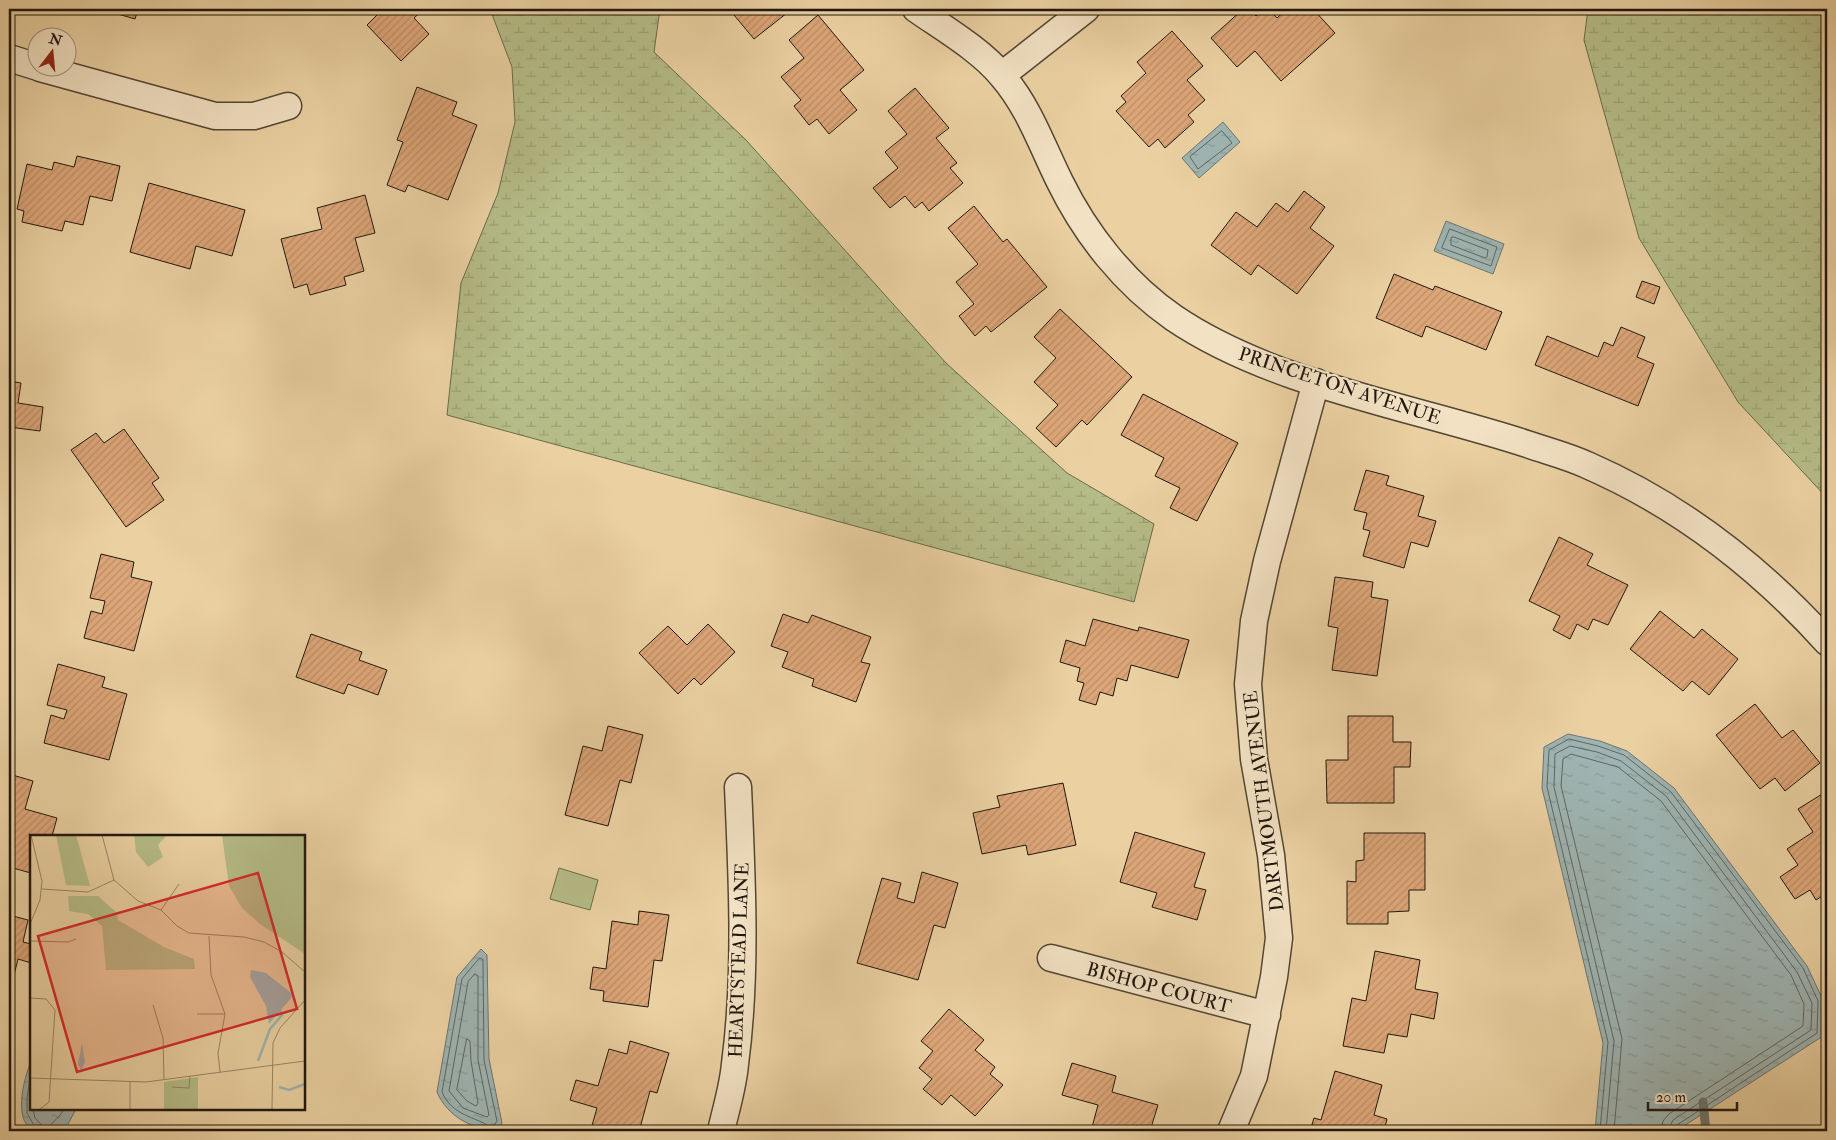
<svg xmlns="http://www.w3.org/2000/svg" width="1836" height="1140" font-family="'IM FELL Double Pica',serif">
  <style>
    .wetland { fill: url(#wetland-marsh); stroke: #6a6a4b }
    .pitch { fill: #b5bc87; stroke: #6a6a4b }
    .water { fill: url(#water-ripples); stroke: #6c7571 }
    .lines { fill: none; stroke-linecap: round; stroke-linejoin: round }
    .shore { stroke: #5f6660; stroke-width: 1 }
    .stream { stroke: #6c7571; stroke-width: 9 }
    .building { fill: url(#building-hatch); stroke: #20170f }
    .minor-casing { stroke: #534634; stroke-width: 29 }
    .minor { stroke: #f2e1c3; stroke-width: 26 }
    .labels { text-anchor: middle; stroke-width: 4.5; stroke-linejoin: round; paint-order: stroke }
    .street-label { font-size: 19px; fill: #20170f; stroke: #f2e1c3 }
    .inset-river { fill: none; stroke: #9eb4b2; stroke-width: 2.5 }
    .inset-road { fill: none; stroke: #9a8767; stroke-width: 1 }
    .view { fill: #d62828; fill-opacity: 0.15; stroke: #d62828; stroke-width: 2.5 }
    .inset-edge { fill: none; stroke: #20170f; stroke-width: 2.5 }
  </style>
  <defs>
    <pattern id="wetland-marsh" width="20" height="14" patternUnits="userSpaceOnUse" patternTransform="scale(1.25)"><rect width="20" height="14" fill="#b5bc87"/><path d="M1 5h8M5 5V1M11 12h8M15 12V8" fill="none" stroke="#9ba173"/></pattern>
    <pattern id="water-ripples" width="26" height="14" patternUnits="userSpaceOnUse" patternTransform="scale(1.25)"><rect width="26" height="14" fill="#9eb4b2"/><path d="M2 4q2-2 4 0t4 0M15 11q2-2 4 0t4 0" fill="none" stroke="#889a98"/></pattern>
    <pattern id="building-hatch" width="6" height="6" patternUnits="userSpaceOnUse" patternTransform="scale(1.25)"><rect width="6" height="6" fill="#dda678"/><path d="M-1 1l2-2M0 6l6-6M5 7l2-2" fill="none" stroke="#bd8e67"/></pattern>
  </defs>
  <rect width="100%" height="100%" fill="#ebd1a2"/>
  <filter id="stains"><feTurbulence type="fractalNoise" baseFrequency=".004" numOctaves="4"/><feColorMatrix values="0 0 0 0 .2 0 0 0 0 .09 0 0 0 0 .02 0 0 0 .5 -.17"/></filter>
  <radialGradient id="worn" r=".72"><stop offset=".6" stop-color="#630" stop-opacity="0"/><stop offset="1" stop-color="#630" stop-opacity=".3"/></radialGradient>
  <!-- wetland -->
  <path class="wetland" d="M490,9H660L654,52L746,140L946,363L1067,473L1154,524L1134,602L447,415L461,283L498,193L515,122L512,67Z
    M1588,9H1827V498L1738,402L1639,238L1584,40Z"/>
  <!-- pitch -->
  <path class="pitch" d="M559,868L598,880L590,910L550,899Z"/>
  <!-- water -->
  <path class="water" d="M1223,122L1240,142L1199,178L1182,158Z
    M1446,221L1504,244L1493,274L1434,251Z
    M1568,734L1600,741L1627,751L1674,788L1807,966L1823,1000V1036L1676,1131H1595L1603,1043L1542,788L1544,747Z
    M481,949L487,955L489,1059L502,1123L499,1129C473,1131 447,1116 437,1092L457,977Z
    M31,1062V1109H76L67,1126C58,1129 47,1133 37,1131C11,1126 24,1077 31,1062Z"/>
  <g class="lines">
    <!-- shore -->
    <path class="shore" d="M1222,131L1232,143L1198,169L1190,157Z
      M1450,229L1497,247L1491,266L1442,248Z
      M1454,237L1488,250L1487,257L1485,258L1451,245V238Z
      M480,958L483,960L484,1060L497,1121L492,1128C475,1116 452,1116 442,1092L462,979Z
      M475,974L478,976V1060L489,1115L487,1117L463,1108L449,1091L468,982Z
      M467,1039L470,1041L471,1061L478,1103L476,1106L467,1101L457,1090Z
      M31,1073L27,1098V1113L37,1131
      M33,1109L35,1118L46,1129C52,1123 60,1117 64,1109
      M1600,1131L1608,1042L1547,787L1549,750L1569,739L1598,746L1624,755L1671,792L1803,968L1818,1001L1817,1033L1677,1125L1675,1131
      M1606,1131L1614,1041L1554,787L1555,754L1570,746L1597,752L1621,761L1666,796L1797,972L1812,1003L1811,1030L1673,1120L1668,1131
      M1614,1131L1622,1039L1561,786L1563,759L1571,754L1618,767L1661,801L1791,975L1804,1004L1803,1026L1669,1114L1663,1121L1661,1131"/>
    <!-- stream -->
    <path class="stream" d="M1703,1102L1706,1131"/>
  </g>
  <!-- building -->
  <path class="building" d="M101,9H138L135,19Z
    M371,9H424L414,18L429,34L401,61L367,25L377,15Z
    M729,9H792L754,39Z
    M1243,9H1249L1256,16L1264,9H1269L1277,18L1287,9H1313L1335,33L1281,81L1255,51L1237,67L1211,38Z
    M818,15L864,70L840,90L857,110L829,134L817,119L809,125L794,106L801,100L781,77L804,58L789,40Z
    M1172,31L1203,66L1187,80L1205,100L1188,115L1194,122L1165,148L1158,139L1149,147L1116,111L1126,102L1121,96L1146,73L1137,62Z
    M417,87L457,102L452,115L477,125L448,200L408,185L405,192L387,185L403,142L397,140Z
    M915,88L949,128L936,138L957,163L950,168L963,183L929,211L922,202L915,208L905,196L890,208L873,188L898,168L885,152L907,134L888,111Z
    M77,156L120,166L112,201L90,196L83,225L65,221L62,231L22,222L24,211L17,209L27,164L52,170L54,162L74,167Z
    M149,183L245,210L232,256L196,246L190,269L130,252Z
    M1304,191L1325,207L1310,228L1334,246L1297,294L1258,265L1251,275L1211,245L1236,212L1257,227L1276,203L1288,212Z
    M365,195L375,233L355,238L364,271L344,277L346,285L310,295L307,284L294,288L281,239L322,229L317,208Z
    M974,206L1003,242L1007,239L1047,287L991,332L986,326L975,336L959,316L974,304L956,282L978,264L948,228Z
    M1394,274L1433,290L1435,286L1502,312L1486,350L1426,326L1422,337L1376,318Z
    M1642,281L1660,287L1654,304L1636,297Z
    M1060,309L1132,377L1087,425L1082,420L1056,447L1036,428L1058,405L1034,382L1056,358L1034,337Z
    M1621,327L1645,337L1637,357L1654,364L1638,406L1535,365L1547,336L1598,357L1604,342L1613,346Z
    M9,381L21,383L18,403L43,407L40,431L9,427Z
    M1143,394L1238,443L1197,521L1170,508L1180,488L1155,476L1164,458L1121,435Z
    M124,429L159,478L152,483L164,500L126,527L71,450L96,433L104,443Z
    M1366,470L1389,476L1386,485L1424,496L1418,516L1436,521L1428,547L1411,542L1404,568L1363,556L1370,531L1363,529L1367,513L1354,510Z
    M1559,537L1593,554L1587,565L1628,585L1608,625L1593,619L1588,630L1577,624L1570,639L1553,630L1560,616L1529,601Z
    M101,554L134,562L131,577L152,582L134,651L84,638L91,611L102,614L105,601L90,598Z
    M1335,577L1373,582L1371,597L1388,600L1377,676L1332,670L1338,628L1328,626Z
    M1660,611L1694,638L1702,629L1738,659L1709,695L1692,681L1683,691L1630,649Z
    M783,614L808,623L812,615L871,637L861,662L870,664L856,702L812,686L814,679L782,667L788,652L771,646Z
    M1093,619L1138,631L1139,627L1189,640L1178,678L1131,665L1127,681L1117,678L1113,696L1100,692L1096,705L1079,700L1084,683L1077,681L1080,668L1060,662L1066,640L1085,646Z
    M708,624L735,652L701,685L694,678L678,694L639,653L668,626L687,645Z
    M311,634L362,652L359,660L387,670L378,695L348,684L344,694L296,677Z
    M58,664L105,677L102,687L127,694L109,760L44,743L51,715L64,719L67,710L47,705Z
    M1755,704L1782,738L1793,730L1820,763L1785,791L1775,778L1760,789L1716,735Z
    M1348,716H1393V742H1411L1410,767H1394V803H1327L1326,760H1348Z
    M608,726L643,735L631,783L620,780L608,826L565,815L583,746L602,751Z
    M9,774L33,781L25,809L57,818L52,836H31V873L9,867Z
    M1063,783L1076,845L1028,855L1026,845L982,854L973,813L1000,807L997,796Z
    M1827,791V893L1816,900L1810,890L1795,899L1780,877L1798,865L1787,849L1813,832L1798,809Z
    M1135,832L1205,853L1194,887L1206,890L1197,920L1152,907L1157,893L1120,882Z
    M1364,833H1425V890H1409V911L1388,912V924H1347V881L1356,882V861L1364,860Z
    M922,872L958,883L945,928L934,925L918,980L857,963L882,878L901,883L897,898L914,903Z
    M639,911L669,915L662,961L654,960L648,1007L603,1001L604,991L590,989L593,967L606,969L612,921L638,925Z
    M9,915L28,920L23,942L31,944V963L18,959L14,975L9,976Z
    M1375,951L1420,960L1415,989L1438,993L1434,1019L1411,1014L1407,1037L1388,1034L1384,1053L1343,1046L1352,998L1366,1001Z
    M949,1009L984,1040L975,1050L995,1067L990,1074L1003,1085L975,1116L951,1095L942,1105L923,1089L932,1079L919,1068L933,1051L921,1041Z
    M630,1041L669,1053L657,1093L650,1091L640,1128L629,1125L627,1131L591,1129L597,1108L570,1100L576,1080L598,1086L609,1049L627,1054Z
    M1072,1063L1116,1076L1112,1092L1158,1105L1150,1131H1091L1098,1105L1062,1095Z
    M1335,1071L1382,1085L1374,1115L1387,1119L1384,1131H1310L1314,1118L1321,1120Z"/>
  <g class="lines">
    <!-- minor casing -->
    <g class="minor-casing">
      <path id="minor" d="M916,9C943,28 981,50 1002,76C1029,107 1042,146 1060,182C1086,235 1125,284 1174,318C1273,385 1414,407 1527,444C1547,451 1568,456 1587,465C1679,505 1760,568 1827,642
        M9,58L38,67
        M40,68L215,116H254L288,106
        M1002,75L1086,9
        M1051,958L1267,1015
        M721,1131C726,1109 733,1087 735,1064C747,973 742,879 738,787
        M1231,1131L1254,1076L1274,977L1279,938L1271,855L1254,759L1248,684L1254,621L1267,561L1316,382"/>
    </g>
    <!-- minor -->
    <use href="#minor" class="minor"/>
  </g>
  <g class="labels">
    <!-- street labels -->
    <g class="street-label">
      <text transform="translate(1340 385) rotate(18)" y="7">PRINCETON AVENUE</text>
      <text transform="translate(1263 801) rotate(-97)" y="7">DARTMOUTH AVENUE</text>
      <text transform="translate(738 960) rotate(-88)" y="7">HEARTSTEAD LANE</text>
      <text transform="translate(1159 987) rotate(15)" y="7">BISHOP COURT</text>
    </g>
  </g>
  <!-- overview -->
  <g transform="translate(30 835)">
    <rect width="275" height="275" fill="#ebd1a2"/>
    <path d="M168,242V275H134V247Z" fill="#b5bc87"/>
    <path d="M26,0H46L60,51L36,50ZM104,0H137L128,10L133,22L118,32L106,17ZM192,0H275V119L230,89L212,73L199,51ZM38,61H68L87,78L88,85L134,112L164,124L165,134L76,135L72,91L58,79L39,76Z" fill="#b5bc87"/>
    <path d="M221,135L236,138L261,158L262,162L239,189L236,171L220,142ZM52,208L55,227L51,235L48,229Z" fill="#9eb4b2"/>
    <path class="inset-river" d="M228,226L240,194L252,180L250,175M249,252L259,255L275,249"/>
    <path class="inset-road" d="M72,0L84,45L108,66L131,75L147,91L159,98L214,102L234,107L252,117L275,137M12,54L58,57L84,45M131,75L149,49M0,89L10,65L12,46L1,0M179,101L181,140L195,179L188,218L190,237M0,106L38,107L46,104M0,163L16,164L25,175L19,267L9,275M123,170L133,203L134,244M167,179H195M0,243L116,247L275,226M142,252L159,253L160,241M100,275V247M242,275L243,208L250,193L275,165"/>
    <path class="view" d="M228,38L267,174L47,237L8,101Z"/>
    <rect width="275" height="275" class="inset-edge"/>
  </g>
  <!-- margin -->
  <rect width="1836" height="1140" fill="none" stroke="#ebd1a2" stroke-width="30"/>
  <rect x="10" y="10" width="1816" height="1120" fill="none" stroke="#20170f" stroke-width="2.5"/>
  <rect x="15" y="15" width="1806" height="1110" fill="none" stroke="#20170f"/>
  <!-- north arrow -->
  <g transform="translate(52 52) rotate(16)"><circle r="24" fill="#f2e1c3" stroke="#9e907b"/>
  <path d="M0-4L9 19L0 12L-9 19Z" fill="#8f2418"/>
  <text y="-8" font-size="14" font-weight="bold" text-anchor="middle" fill="#20170f">N</text>
  </g>
  <!-- scale -->
  <path d="M1648 1102v8h89v-8" fill="none" stroke="#20170f" stroke-width="2.5"/>
  <text x="1656" y="1102" font-size="15" fill="#20170f" stroke="#f2e1c3" stroke-width="4" paint-order="stroke">20 m</text>
  <rect width="100%" height="100%" filter="url(#stains)"/>
  <rect width="100%" height="100%" fill="url(#worn)"/>
</svg>
